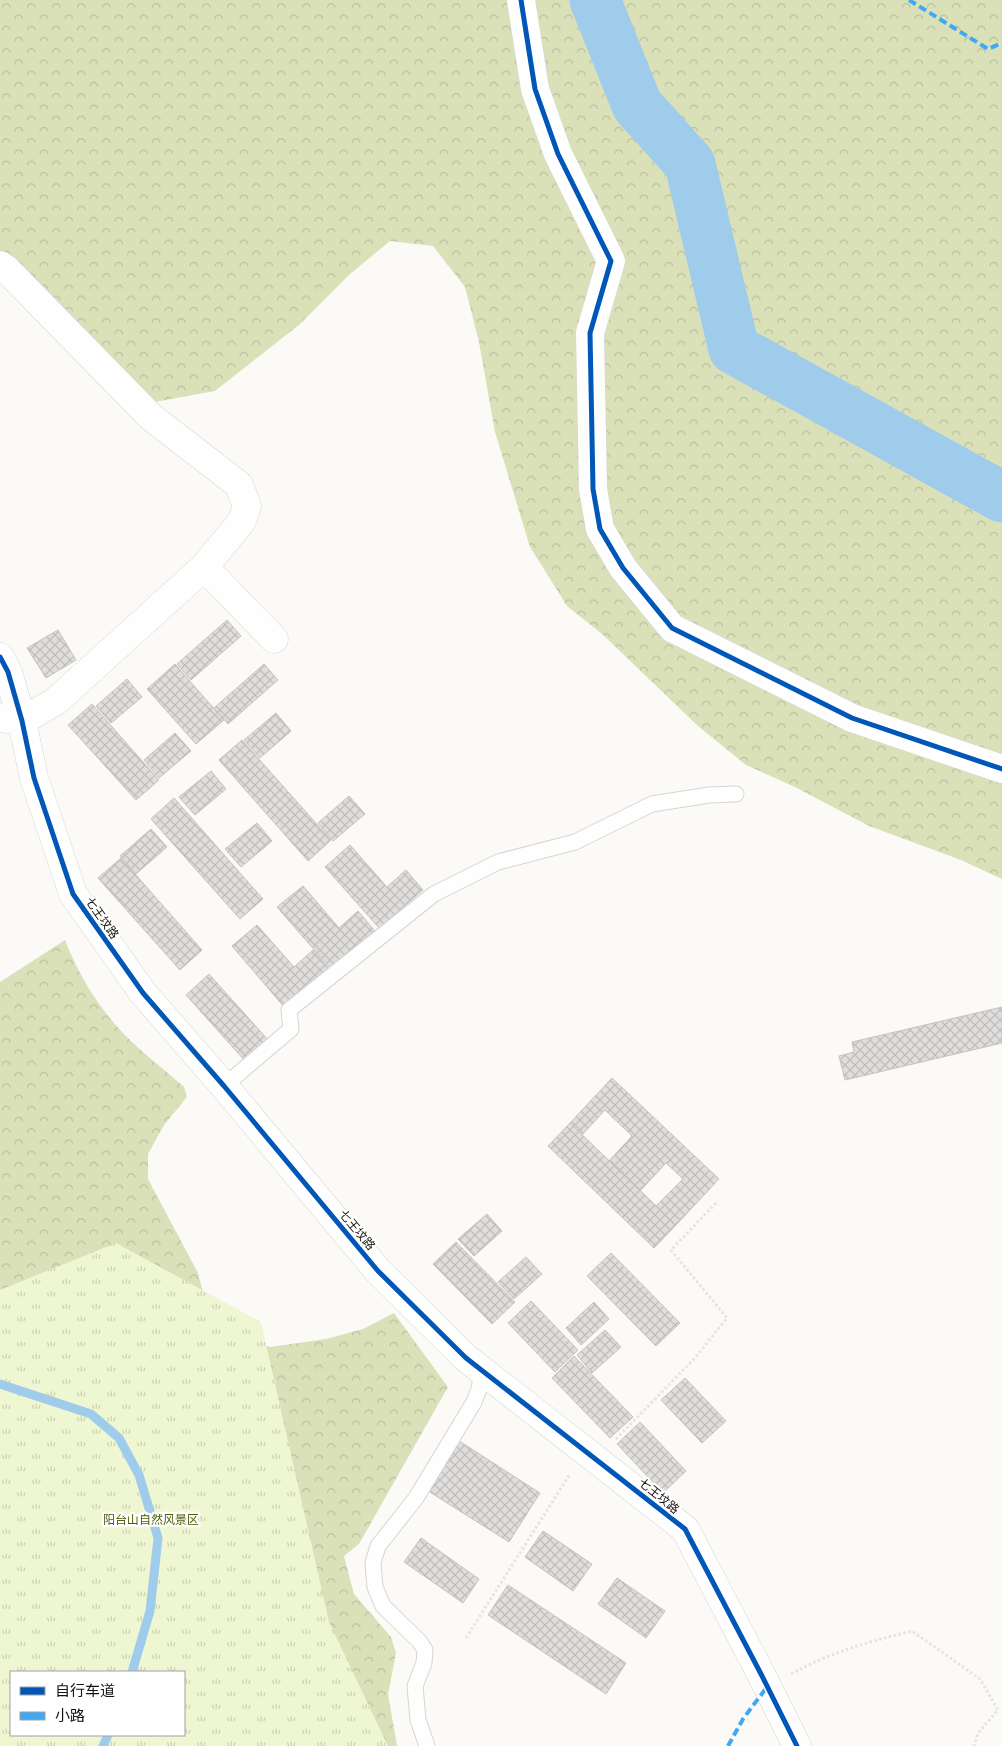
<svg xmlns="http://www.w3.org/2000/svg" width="1002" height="1746" font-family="Mulish,'Noto Sans SC',sans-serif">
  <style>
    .forest { fill: url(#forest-crowns); fill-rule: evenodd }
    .park { fill: url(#park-tufts); fill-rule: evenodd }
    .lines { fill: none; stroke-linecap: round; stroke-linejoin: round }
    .stream { stroke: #a0ccec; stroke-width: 9 }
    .river { stroke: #a0ccec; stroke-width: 51 }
    .building { fill: url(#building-cross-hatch); stroke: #c5c3c0 }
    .service-casing { stroke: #d7d5d2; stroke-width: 17 }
    .minor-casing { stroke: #d7d5d2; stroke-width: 29 }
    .tertiary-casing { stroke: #d7d5d2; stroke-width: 29 }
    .path { stroke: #e5e4e3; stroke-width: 3; stroke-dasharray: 2.5 2.5; stroke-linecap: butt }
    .service { stroke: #fffefe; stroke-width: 15 }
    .minor { stroke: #fffefe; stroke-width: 28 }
    .tertiary { stroke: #fffefe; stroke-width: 28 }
    .quiet { stroke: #3fa9f5; stroke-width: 4; stroke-dasharray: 8 4; stroke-linecap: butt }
    .cycleway-casing { stroke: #fff; stroke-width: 8 }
    .cycleway { stroke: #0057b8; stroke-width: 5 }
    .labels { text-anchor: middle; stroke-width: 4.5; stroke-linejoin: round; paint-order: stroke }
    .street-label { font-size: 12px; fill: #15130f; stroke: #fff }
    .park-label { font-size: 12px; fill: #505d0b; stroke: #fff }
  </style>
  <defs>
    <pattern id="forest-crowns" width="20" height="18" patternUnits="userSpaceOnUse" patternTransform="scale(1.25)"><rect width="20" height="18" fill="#dae1b9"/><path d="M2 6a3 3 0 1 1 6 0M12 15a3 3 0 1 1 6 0" fill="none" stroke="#bac09e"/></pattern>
    <pattern id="park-tufts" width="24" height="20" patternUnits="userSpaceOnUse" patternTransform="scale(1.25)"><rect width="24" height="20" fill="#eff6d2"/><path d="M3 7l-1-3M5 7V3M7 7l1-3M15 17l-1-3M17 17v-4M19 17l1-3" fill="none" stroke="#ccd2b3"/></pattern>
    <pattern id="building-cross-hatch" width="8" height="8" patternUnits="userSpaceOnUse" patternTransform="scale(1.25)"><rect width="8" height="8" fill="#e0dedc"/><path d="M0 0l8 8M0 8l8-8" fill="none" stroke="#bfbebc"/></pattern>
  </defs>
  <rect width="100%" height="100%" fill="#fcfaf7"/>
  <!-- forest -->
  <path class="forest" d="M0,0H1002V879L961,860L869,826L795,787L746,765L698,726L602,634L567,606L530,547L495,432L479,342L465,287L433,246L390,241L349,275L299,325L215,391L155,402L0,252Z
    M65,940C78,974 98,1007 124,1034C142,1053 164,1069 184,1087L187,1097L164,1125L148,1154V1179L198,1273L206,1304L228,1330L270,1347L326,1339L363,1329L394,1313L448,1387L359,1544L344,1556L354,1594L391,1637L396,1653L388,1694L397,1746H0V982ZM11,1672H184V1735H11Z"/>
  <!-- park -->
  <path class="park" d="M116,1243L261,1322L329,1622L388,1746H0V1290ZM11,1672H184V1735H11Z"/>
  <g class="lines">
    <!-- stream -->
    <path class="stream" d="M0,1384L91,1414L119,1438L139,1475L158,1538L150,1611L132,1672
      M103,1746L108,1735"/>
    <!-- river -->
    <path class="river" d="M595,0L637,105L690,164L734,349L1002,497"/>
  </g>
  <!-- building -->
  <path class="building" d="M227,620L241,636L191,680L177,664Z
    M58,630L76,660L46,678L27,648Z
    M175,664L224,720L196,744L147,689Z
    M264,664L278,680L228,724L214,708Z
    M127,679L142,697L111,723L96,706Z
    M92,704L159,780L136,800L68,725Z
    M276,713L291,731L260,758L244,740Z
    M175,733L191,751L159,778L144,760Z
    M242,740L331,840L308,861L219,760Z
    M211,771L226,789L195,815L179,797Z
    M349,796L365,814L333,841L318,823Z
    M174,798L263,899L240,919L151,819Z
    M257,823L272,841L241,867L225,849Z
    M151,829L167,847L136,874L120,856Z
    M350,845L387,887L406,870L423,890L379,928L325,867Z
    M121,858L202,950L180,970L98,878Z
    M303,886L339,928L358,911L375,931L331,969L277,907Z
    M257,925L294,967L313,950L330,970L285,1008L232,946Z
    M209,974L269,1041L246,1062L186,995Z
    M1002,1007V1043L845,1080L839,1056L854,1052L852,1042Z
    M612,1078L719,1179L676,1225L656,1206L683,1179L666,1163L640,1191L609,1161L632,1136L605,1110L582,1135L570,1123Z
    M570,1123L676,1225L654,1248L548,1146Z
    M487,1214L502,1231L474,1256L458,1239Z
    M456,1242L515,1302L492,1324L433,1264Z
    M611,1253L680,1323L656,1346L587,1276Z
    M526,1257L542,1274L514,1299L498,1282Z
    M531,1301L578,1350L555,1372L508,1323Z
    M594,1302L609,1319L581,1345L566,1328Z
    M605,1330L621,1347L592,1373L577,1355Z
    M574,1356L633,1417L610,1438L552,1378Z
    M685,1378L726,1421L702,1443L661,1400Z
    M640,1422L686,1471L663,1493L617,1444Z
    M456,1439L540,1493L509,1542L425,1489Z
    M543,1531L592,1564L573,1591L525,1557Z
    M421,1538L479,1579L463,1603L404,1562Z
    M617,1578L665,1611L646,1638L598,1604Z
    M508,1585L626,1663L606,1694L488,1615Z"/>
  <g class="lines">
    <!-- service casing -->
    <g class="service-casing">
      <path id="service" d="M224,1086L291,1029L289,1010L434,894L498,862L575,842L652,804L709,795L736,794
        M427,1746L418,1720L415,1686L424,1663L425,1650L420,1642L383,1606L375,1587L373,1563L378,1546L416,1498L474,1402L479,1389L482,1370"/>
    </g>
    <!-- minor casing -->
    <g class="minor-casing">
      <path id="minor" d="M521,0L535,89L558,154L611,261L590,333L593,489L600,529L623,568L672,628L852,718L1002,769
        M0,265L7,270L151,417L239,485L247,506L242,521L204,567L56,701L22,721L0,718
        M204,567L274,639"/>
    </g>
    <!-- tertiary casing -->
    <g class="tertiary-casing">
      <path id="tertiary" d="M0,657L8,672L22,721L34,778L73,894L143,993L224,1086L378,1271L466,1358L685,1529L761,1674L797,1746"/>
    </g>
    <!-- path -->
    <path class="path" d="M616,1439L695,1358L727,1318L671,1250L718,1201
      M466,1638L570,1474
      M791,1674C831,1652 868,1642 912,1631L980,1679L998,1710L978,1733L974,1746"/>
    <!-- service -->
    <use href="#service" class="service"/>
    <!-- minor -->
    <use href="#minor" class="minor"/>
    <!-- tertiary -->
    <use href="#tertiary" class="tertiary"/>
    <!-- quiet -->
    <path class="quiet" d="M909,0L988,49L1002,43
      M728,1746L743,1719L767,1687"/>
    <!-- cycleway casing -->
    <g class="cycleway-casing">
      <path id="cycleway" d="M521,0L535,89L558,154L611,261L590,333L593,489L600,529L623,568L672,628L852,718L1002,769
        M0,657L8,672L22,721L34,778L73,894L143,993L224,1086L378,1271L466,1358L685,1529L761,1674L797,1746"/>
    </g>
    <!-- cycleway -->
    <use href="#cycleway" class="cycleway"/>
  </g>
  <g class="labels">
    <!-- street labels -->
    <g class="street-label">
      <text transform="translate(102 918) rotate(55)" y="4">七王坟路</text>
      <text transform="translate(357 1230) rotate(50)" y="4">七王坟路</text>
      <text transform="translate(659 1496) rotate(39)" y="4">七王坟路</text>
    </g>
    <!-- park labels -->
    <g class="park-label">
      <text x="151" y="1524">阳台山自然风景区</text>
    </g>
  </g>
  <!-- legend -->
  <rect x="10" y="1671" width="175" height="65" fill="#ffffff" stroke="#a1a19f"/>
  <rect x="20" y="1687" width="25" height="8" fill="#0057b8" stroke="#a1a19f"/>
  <text x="55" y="1696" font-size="15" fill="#15130f">自行车道</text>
  <rect x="20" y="1712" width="25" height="8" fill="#3fa9f5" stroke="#a1a19f"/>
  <text x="55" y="1721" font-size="15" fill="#15130f">小路</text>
</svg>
